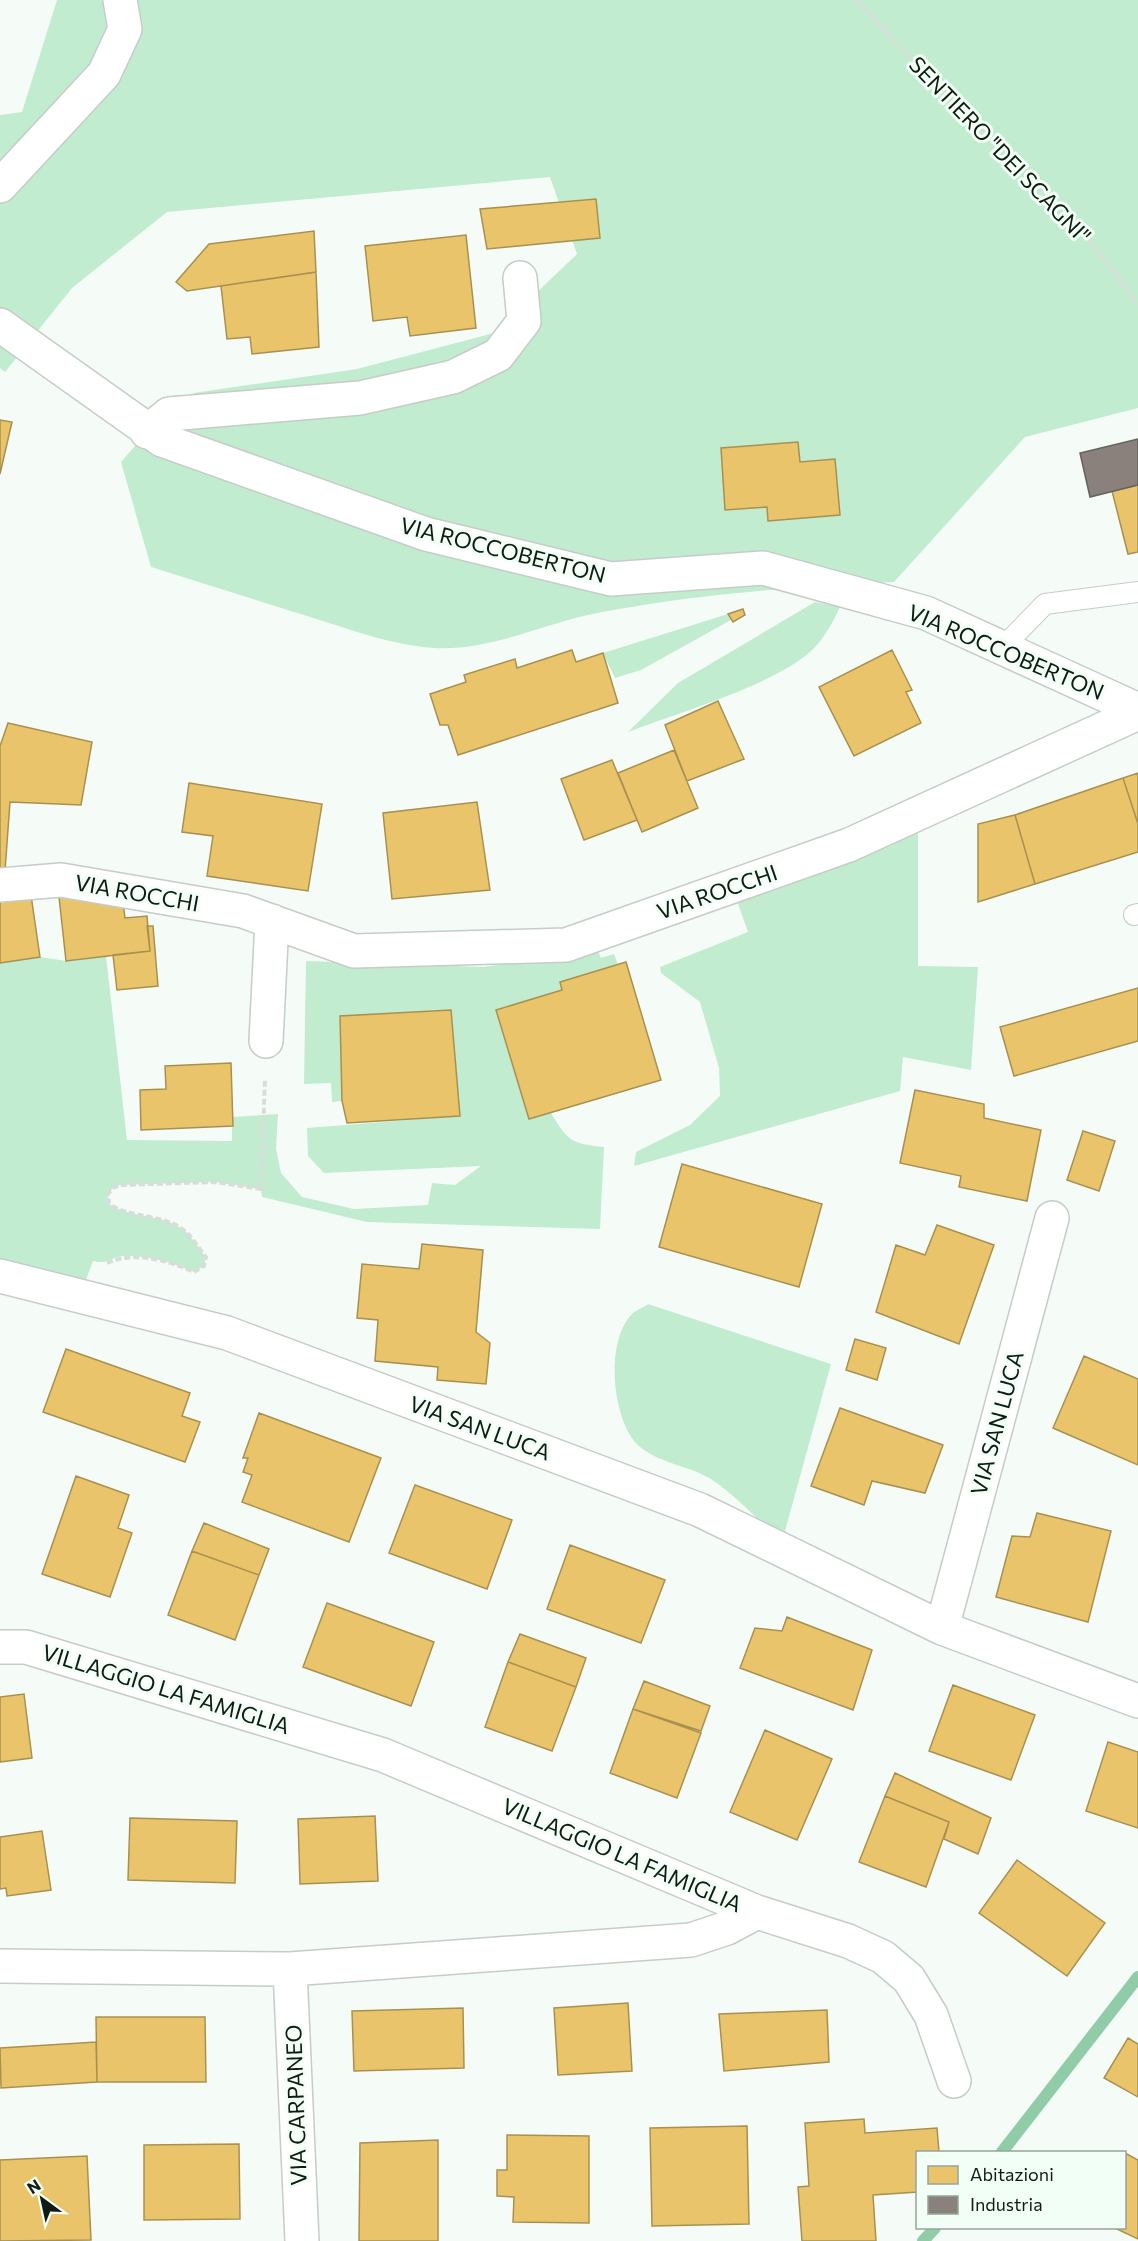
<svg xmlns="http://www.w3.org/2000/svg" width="1138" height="2241" font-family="Commissioner,sans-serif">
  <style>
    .green { fill: #c1ecd0 }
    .homes { fill: #e9c46a; stroke: #a89150; stroke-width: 1.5 }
    .industry { fill: #8a817c; stroke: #65625c; stroke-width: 1.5 }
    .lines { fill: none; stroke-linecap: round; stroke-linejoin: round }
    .stream { stroke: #90cca7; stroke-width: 12 }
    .service-casing { stroke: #c5cdc7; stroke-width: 22 }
    .minor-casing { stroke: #c5cdc7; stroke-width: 36 }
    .path { stroke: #dadcda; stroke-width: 4; stroke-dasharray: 6 3; stroke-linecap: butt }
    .service { stroke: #fefffe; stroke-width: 20 }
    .minor { stroke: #fefffe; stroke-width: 33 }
    .labels { text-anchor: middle; stroke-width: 6; stroke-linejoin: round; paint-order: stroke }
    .street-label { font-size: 22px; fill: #0f1b13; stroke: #f2fff6 }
  </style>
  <rect width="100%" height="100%" fill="#f5fcf7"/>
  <!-- green -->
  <path class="green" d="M57,0H1138V408L1025,437L894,582C793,587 696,594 597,613C541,624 492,651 434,648C390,645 349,629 307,616C255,600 203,583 151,567L121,462L147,432L194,393L357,369L494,333L577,254L550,177L167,212L72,288L5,372L0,368V115L22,112Z
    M815,602L840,607C834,620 826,635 816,646C783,683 676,713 628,732L678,683Z
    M728,614L731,620L641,670L615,678L603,653Z
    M918,813V966L978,967L971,1070L903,1057L900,1091L634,1166L636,1152L690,1125L720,1096L719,1068L700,1002L661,973L660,967L748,932L737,901Z
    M597,949L601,958L614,954L618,965L560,982L562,990L497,1010L529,1119L551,1113C567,1140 571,1144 604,1147L600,1229L367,1222L262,1197L261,1189L215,1182L120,1185L113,1188L108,1194L109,1204C132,1219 163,1213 185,1231C193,1238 199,1249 206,1257L204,1266L194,1272C174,1263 147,1255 124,1256C111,1257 107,1265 93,1261L81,1293L0,1275V963L40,957L66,961L106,956L127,1140L232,1141V1117L278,1114L276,1149L281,1173L302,1197L354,1209L428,1205L432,1183L455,1185L481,1166L324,1173L308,1156L307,1128L460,1116L451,1010L340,1016L342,1101L332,1102L331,1083L304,1084L306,961L484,967Z
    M648,1304L831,1364L782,1542C760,1522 738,1498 714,1481C691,1465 656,1464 636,1443C612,1417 605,1341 632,1314C636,1310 643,1308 648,1304Z"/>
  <!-- homes -->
  <path class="homes" d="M596,199L600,238L487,249L480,209Z
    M314,231L316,272L187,291L176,282L209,244Z
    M466,235L476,328L410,336L407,317L373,321L365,246Z
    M316,272L319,347L252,354L250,337L227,339L221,286Z
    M0,420L12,422L0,474Z
    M798,442L800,462L835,459L840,515L768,521L767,507L725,510L721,448Z
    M1138,485V552L1128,554L1112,491Z
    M743,609L745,615L733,622L728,614Z
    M572,650L576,662L603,653L618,703L458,755L448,725H440L430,694L466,682L464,675L515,659L517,668Z
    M892,650L912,690L906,692L921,723L854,756L819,687Z
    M718,701L744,759L687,781L665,725Z
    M8,723L92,742L81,805L10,802L5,871L0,872V746Z
    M674,750L698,808L642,832L618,773Z
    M612,760L637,820L584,840L561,779Z
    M1138,773V824L1123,778Z
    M1123,778L1138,824V852L1035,884L1015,815Z
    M189,783L322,804L308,891L207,876L213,836L182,832Z
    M477,802L490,890L392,899L383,813Z
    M1015,815L1035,884L978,902V824Z
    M98,893L99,904L123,902L125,918L147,916L150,951L66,961L59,897Z
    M31,895L40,957L0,963V900Z
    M147,926H153L158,986L117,990L113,955L150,951Z
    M626,962L661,1080L529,1119L496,1010L562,990L560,982Z
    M1138,988V1041L1014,1076L1000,1027Z
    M451,1010L460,1116L347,1123L342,1101L340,1016Z
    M231,1063L233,1126L141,1130L140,1090L166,1089L165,1066Z
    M915,1090L984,1104V1118L1041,1130L1027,1201L959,1187L961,1176L900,1163Z
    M1083,1131L1115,1141L1099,1191L1067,1180Z
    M682,1164L822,1204L799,1287L659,1247Z
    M937,1225L994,1245L959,1344L876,1312L896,1245L925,1255Z
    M422,1244L483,1250L476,1332L490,1343L486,1384L437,1380L438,1367L375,1361L378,1320L357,1318L362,1264L419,1269Z
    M855,1339L886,1348L877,1380L846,1370Z
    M66,1349L190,1393L182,1416L200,1422L185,1462L43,1412Z
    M1084,1356L1138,1379V1465L1053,1428Z
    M840,1408L943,1445L925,1493L872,1481L864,1505L811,1486Z
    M259,1413L381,1458L349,1542L242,1502L252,1475L243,1472L248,1458H243Z
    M76,1476L129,1495L118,1528L132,1533L110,1597L42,1574Z
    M415,1485L512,1520L487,1589L389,1553Z
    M1037,1513L1111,1531L1088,1622L996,1597L1012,1536L1030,1537Z
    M204,1523L269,1549L259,1575L192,1551Z
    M570,1545L665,1580L641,1643L547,1609Z
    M192,1551L259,1575L235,1640L168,1615Z
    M327,1603L434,1642L411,1706L303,1667Z
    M787,1617L872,1650L853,1710L740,1668L755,1628L782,1631Z
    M520,1634L586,1658L576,1687L508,1662Z
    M508,1662L576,1687L552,1751L485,1727Z
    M644,1681L710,1706L701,1731L633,1709Z
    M953,1685L1035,1715L1011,1780L929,1751Z
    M24,1694L32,1758L0,1762V1697Z
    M633,1709L701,1733L677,1798L610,1773Z
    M765,1730L832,1759L797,1840L730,1812Z
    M1108,1742L1138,1752V1828L1086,1811Z
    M895,1773L991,1818L978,1854L944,1839L949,1822L885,1796Z
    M885,1796L949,1822L926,1887L859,1862Z
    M375,1816L378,1881L300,1884L298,1819Z
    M130,1818L237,1821L235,1883L128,1880Z
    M42,1831L51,1890L7,1896L6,1888L0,1889V1837Z
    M1017,1860L1105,1923L1067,1976L979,1913Z
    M628,2003L632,2071L558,2075L554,2008Z
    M463,2008L464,2068L354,2071L352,2011Z
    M827,2010L829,2062L724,2071L719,2014Z
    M96,2017H205L206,2082H97Z
    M1128,2038L1138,2044V2097L1104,2078Z
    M96,2042L97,2082L1,2088L0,2048Z
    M864,2119L865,2133L937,2128L939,2152H918V2192L873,2195L876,2241H802L798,2187L809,2186L805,2123Z
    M747,2126L749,2224L652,2226L650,2128Z
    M507,2135L589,2136V2223L513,2222L514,2197L497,2196V2170H507Z
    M438,2140V2241H359L360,2143Z
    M239,2144L240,2219L144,2220V2145Z
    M1125,2153L1138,2160V2239L1115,2228H1124Z
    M87,2156L91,2240L0,2241V2160Z"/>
  <!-- industry -->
  <path class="industry" d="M1138,439V485L1090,497L1080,453Z"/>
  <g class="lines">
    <!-- stream -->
    <path class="stream" d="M1002,2152L1138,1977
      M923,2241L935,2228"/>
    <!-- service casing -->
    <g class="service-casing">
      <path id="service" d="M1002,648L1045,604L1138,592
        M1134,915L1138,914"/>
    </g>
    <!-- minor casing -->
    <g class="minor-casing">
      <path id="minor" d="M0,186L104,74L125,29L120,0
        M0,325L162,440L426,534L611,579L763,568L926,613L1138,710
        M147,432L169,414L360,398L453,377L498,355L524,321L520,278
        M0,885L61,880L243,911L354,951L566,945L849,845L1138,713
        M266,1041L272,921
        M0,1276L227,1333L700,1510L942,1628L1138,1701
        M942,1628L1052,1218
        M0,1647H26L383,1755L757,1912L848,1941L883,1957L909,1979L931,2015L954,2081
        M0,1966L290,1969L691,1940L727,1928L757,1912
        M290,1969L302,2241"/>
    </g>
    <!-- path -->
    <path class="path" d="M857,0C948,104 1059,191 1138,305
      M107,1263C134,1251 167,1260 194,1272L204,1266L206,1257C199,1249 193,1238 185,1231C163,1213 131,1219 109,1204L108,1194L113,1188L120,1185L215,1182L261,1189L265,1078"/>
    <!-- service -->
    <use href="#service" class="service"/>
    <!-- minor -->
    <use href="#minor" class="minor"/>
  </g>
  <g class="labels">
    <!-- street labels -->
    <g class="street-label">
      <text transform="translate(1000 150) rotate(46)" y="8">SENTIERO "DEI SCAGNI"</text>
      <text transform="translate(503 550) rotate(14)" y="8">VIA ROCCOBERTON</text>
      <text transform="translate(1006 652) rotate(23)" y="8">VIA ROCCOBERTON</text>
      <text transform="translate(717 892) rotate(-19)" y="8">VIA ROCCHI</text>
      <text transform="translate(137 893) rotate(10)" y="8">VIA ROCCHI</text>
      <text transform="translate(997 1423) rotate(-75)" y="8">VIA SAN LUCA</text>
      <text transform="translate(480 1428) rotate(20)" y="8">VIA SAN LUCA</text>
      <text transform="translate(166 1689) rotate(17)" y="8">VILLAGGIO LA FAMIGLIA</text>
      <text transform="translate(622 1855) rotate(23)" y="8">VILLAGGIO LA FAMIGLIA</text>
      <text transform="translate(296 2105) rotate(-92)" y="8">VIA CARPANEO</text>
    </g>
  </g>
  <!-- legend -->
  <rect x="916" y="2151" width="210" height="78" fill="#f2fff6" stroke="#97a49b" stroke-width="1.5"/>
  <rect x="928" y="2166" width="30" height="18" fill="#e9c46a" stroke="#97a49b" stroke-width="1.5"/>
  <text x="970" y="2181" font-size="18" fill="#0f1b13">Abitazioni</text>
  <rect x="928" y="2196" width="30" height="18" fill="#8a817c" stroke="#97a49b" stroke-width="1.5"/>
  <text x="970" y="2211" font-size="18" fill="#0f1b13">Industria</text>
  <!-- north arrow -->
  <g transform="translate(42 2199) rotate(327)" stroke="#f2fff6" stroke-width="4.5" paint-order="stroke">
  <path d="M0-4.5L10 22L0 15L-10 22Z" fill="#0f1b13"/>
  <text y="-9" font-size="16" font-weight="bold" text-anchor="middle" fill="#0f1b13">N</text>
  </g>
</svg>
